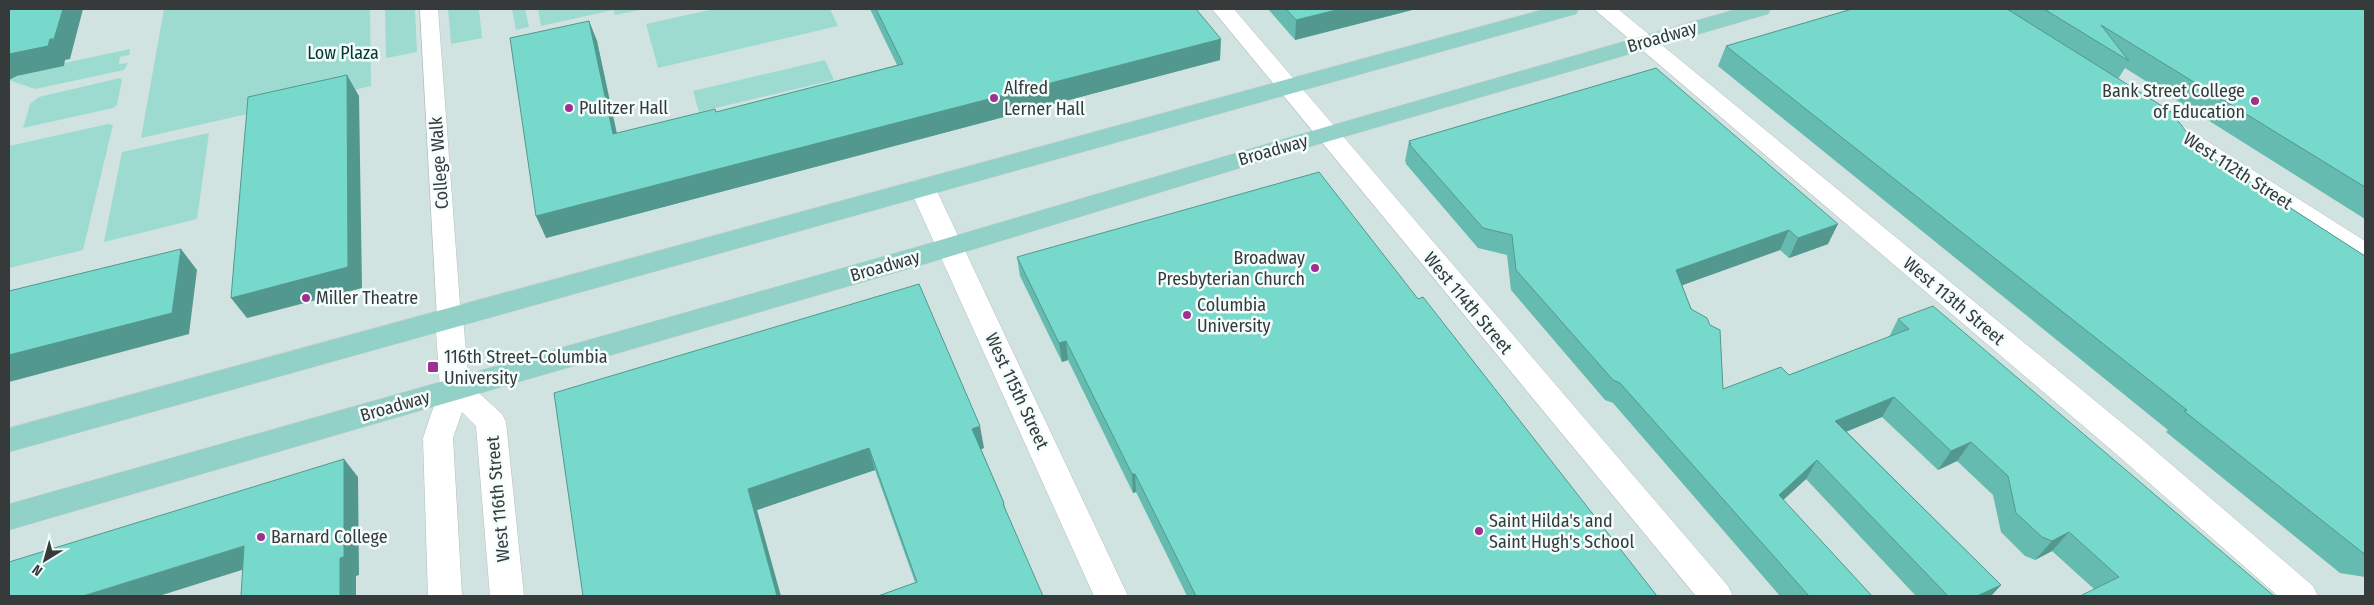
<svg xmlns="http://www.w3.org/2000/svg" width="2374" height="605" font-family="'Fira Sans Condensed',sans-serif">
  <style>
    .built { fill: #d1e3e0 }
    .green { fill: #9ddbd0 }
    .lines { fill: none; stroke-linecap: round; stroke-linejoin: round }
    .pedestrian-casing { stroke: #b5bfbd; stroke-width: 1 }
    .minor-casing { stroke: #b5bfbd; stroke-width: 1 }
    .primary-casing { stroke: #cbcccc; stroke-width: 1 }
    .pedestrian { fill: #fff; fill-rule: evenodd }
    .minor { fill: #fff; fill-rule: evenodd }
    .primary { fill: #91d1c8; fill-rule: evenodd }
    .wall { fill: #65bbaf }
    .shaded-wall { fill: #53988e }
    .building { fill: #76d9cb; stroke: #53988e }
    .poi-dot { fill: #9d3090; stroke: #f3fefc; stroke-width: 2 }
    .labels { text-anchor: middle; stroke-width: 5; stroke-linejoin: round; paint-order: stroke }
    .street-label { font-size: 18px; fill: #363a3a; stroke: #f3fefc }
    .park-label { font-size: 18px; fill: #043630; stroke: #f3fefc }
    .poi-label { font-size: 18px; fill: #363a3a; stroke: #f3fefc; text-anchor: start }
  </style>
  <rect width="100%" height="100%" fill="#e6f0ee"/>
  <!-- built -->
  <path class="built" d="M9,9H2319L2365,33V596H9Z"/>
  <!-- green -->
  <path class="green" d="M164,9H370L371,86L141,138Z
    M385,9H415L417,52L386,58Z
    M448,9H479L482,38L451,44Z
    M512,9H525L529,27L516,30Z
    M538,9H644L615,15L613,10L541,26Z
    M714,9H830L838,26L658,68L646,24Z
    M130,49L129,55L120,57L119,64L128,63L124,70L35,89L9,80L17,76L64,66V63Z
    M825,60L834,80L699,112L693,91Z
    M120,78L122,80L117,105L113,108L23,128L30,104L39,97Z
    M108,124L113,125L83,250L9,268V146Z
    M209,133L197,219L104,242L122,152Z"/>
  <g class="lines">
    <!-- pedestrian casing -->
    <g class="pedestrian-casing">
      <path id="pedestrian" d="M420,9H438L461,318L457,324L449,327L441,324L437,318Z"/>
    </g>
    <!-- minor casing -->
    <g class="minor-casing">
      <path id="minor" d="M1212,9H1234L1728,586L1733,596H1696Z
        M1594,9H1618L2144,441L2313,586L2318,596H2278L2122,459Z
        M2164,117L2172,119L2365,241V262L2356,259L2156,129L2152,124L2156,119Z
        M922,179L931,181L935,187L1128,596H1094L909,187L913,181Z
        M449,308L459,311L463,318L469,384L502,414L506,422L524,596H490L476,426L462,412L453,438L462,596H428L423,438L440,388L435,318L439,311Z"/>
    </g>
    <!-- primary casing -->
    <g class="primary-casing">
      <path id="primary" d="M1545,9H1579L1576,14L9,452V428Z
        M1737,9H1771L1768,14L1302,149L925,264L9,530V504L910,249L1284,139Z"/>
    </g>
    <!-- pedestrian -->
    <use href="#pedestrian" class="pedestrian"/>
    <!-- minor -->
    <use href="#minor" class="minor"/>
    <!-- primary -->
    <use href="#primary" class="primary"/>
  </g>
  <!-- wall -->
  <path class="wall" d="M870,9H1196L1220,60L546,238L589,21L597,41L617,133L716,112L897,65Z
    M1268,9H1416L1295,40Z
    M1852,9H2365V219L2125,68L2118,79L2202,151L2365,256V577L2340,573L2166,432L2168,430L1718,66L1726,46Z
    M1656,68L1828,244L1789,258L1780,250L1682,285L1723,389L1789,375L1889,337L1898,319L2274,596L2094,589L2052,551L2035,560L2025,556L2001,532L1993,495L1957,461L1938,470L1882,417L1846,431L2001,585L1991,596H1916L1806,479L1783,500L1872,596H1780L1613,403L1605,400L1511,290L1507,255L1478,248L1406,164V162L1405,161L1409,141Z
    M1017,257L1418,299L1657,596H1187L1136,492L1133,493L1068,360L1062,362L1020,276Z
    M554,393L984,448L981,449L1004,503L1006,511L915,582L875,470L757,510Z"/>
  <!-- shaded-wall -->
  <path class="shaded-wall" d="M63,9H83L70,59L65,60L64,66L17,76L9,80V54Z
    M1340,9H1416L1295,40L1296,20Z
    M589,21L597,41L621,155L613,134Z
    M1221,39L1220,60L546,238L536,216Z
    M347,75L359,96L362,288L247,318L231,298Z
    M1838,224L1828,244L1789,258L1798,238Z
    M1789,230L1780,250L1669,290L1676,270Z
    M181,249L197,270L189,334L9,382V355Z
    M1066,341L1068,360L1062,362L1059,343Z
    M1894,397L1882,417L1824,441L1835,421Z
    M980,426L984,448L976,451L972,429Z
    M1971,442L1957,461L1938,470L1951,451Z
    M869,448L875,470L757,510L781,596H777L748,489Z
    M344,459L358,477L359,575L356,576V596H340V558Z
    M1817,460L1806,479L1768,514L1779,495Z
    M1132,474H1135L1136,492L1133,493Z
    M2069,532L2052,551L2035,560L2052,541Z
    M244,546L261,564L159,596H83Z
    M2001,585L1991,596H1977Z"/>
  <!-- building -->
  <path class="building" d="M9,9H63L54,39H50L48,46L9,54Z
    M876,9H1196L1221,39L536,216L510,38L589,21L613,134L715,109L716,112L903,64Z
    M1286,9H1340L1296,20Z
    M1852,9H2007L2170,111L2202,151L2365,256V553H2363L2184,411L2187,410L1726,46Z
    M2044,9H2365V187L2101,25L2129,61Z
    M1656,68L1838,224L1798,238L1789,230L1676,270L1691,309L1707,318L1710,325L1720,330L1723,389L1781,367L1789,375L1909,329L1898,319L1933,306L2274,596H2080L2119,577L2069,532L2052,541L2042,537L2016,513L2008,476L1971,442L1951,451L1894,397L1835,421L2001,585L1977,596H1948L1817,460L1779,495L1872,596H1809L1620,383L1613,380L1516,270L1512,235L1483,228L1409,144H1411L1409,141Z
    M347,75L348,267L231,298L248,97Z
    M1319,172L1418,299L1423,297L1657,596H1196L1135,474H1132L1066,341L1059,343L1017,257Z
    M181,249L172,313L9,355V291Z
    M919,284L980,426L972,429L1004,503L1003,504L1043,596H878L917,582L869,448L748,489L777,596H583L554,393Z
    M344,459V557L340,558V596H241L244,546L83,596H9V562Z"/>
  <!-- markers -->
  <g class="poi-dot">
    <circle cx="994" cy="98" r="5"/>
    <circle cx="2255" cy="101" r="5"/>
    <circle cx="569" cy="108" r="5"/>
    <circle cx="1315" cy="268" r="5"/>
    <circle cx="306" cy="298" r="5"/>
    <circle cx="1187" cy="315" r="5"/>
    <rect x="427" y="361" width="12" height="12" rx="2.5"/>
    <circle cx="1479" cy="531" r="5"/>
    <circle cx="261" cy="537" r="5"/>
  </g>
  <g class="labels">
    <!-- street labels -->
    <g class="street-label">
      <text transform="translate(1662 37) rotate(-16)" y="6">Broadway</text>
      <text transform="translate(1273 150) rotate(-16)" y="6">Broadway</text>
      <text transform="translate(439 163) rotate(-94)" y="6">College Walk</text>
      <text transform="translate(2238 171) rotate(33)" y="6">West 112th Street</text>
      <text transform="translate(885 266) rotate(-16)" y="6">Broadway</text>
      <text transform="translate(1954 301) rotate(40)" y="6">West 113th Street</text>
      <text transform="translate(1468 303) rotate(50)" y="6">West 114th Street</text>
      <text transform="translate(1017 391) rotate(65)" y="6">West 115th Street</text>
      <text transform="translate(395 406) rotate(-16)" y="6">Broadway</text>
      <text transform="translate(498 499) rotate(-95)" y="6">West 116th Street</text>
    </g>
    <!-- park labels -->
    <g class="park-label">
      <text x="343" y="59">Low Plaza</text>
    </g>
    <!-- poi labels -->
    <g class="poi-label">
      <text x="1004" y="94">Alfred<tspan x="1004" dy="21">Lerner Hall</tspan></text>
      <text x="2245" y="97" text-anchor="end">Bank Street College<tspan x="2245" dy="21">of Education</tspan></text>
      <text x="579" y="114">Pulitzer Hall</text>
      <text x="1305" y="264" text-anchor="end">Broadway<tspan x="1305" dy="21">Presbyterian Church</tspan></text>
      <text x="316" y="304">Miller Theatre</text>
      <text x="1197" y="311">Columbia<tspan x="1197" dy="21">University</tspan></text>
      <text x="444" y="363">116th Street–Columbia<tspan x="444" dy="21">University</tspan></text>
      <text x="1489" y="527">Saint Hilda's and<tspan x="1489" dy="21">Saint Hugh's School</tspan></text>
      <text x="271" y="543">Barnard College</text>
    </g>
  </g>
  <!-- border -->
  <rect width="2374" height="605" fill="none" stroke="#363a3a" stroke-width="20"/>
  <!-- north arrow -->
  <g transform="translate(45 560) rotate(217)" stroke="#f3fefc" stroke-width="4" paint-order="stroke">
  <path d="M0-4L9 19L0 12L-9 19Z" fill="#363a3a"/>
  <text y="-8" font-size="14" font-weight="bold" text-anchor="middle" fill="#363a3a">N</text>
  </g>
</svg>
